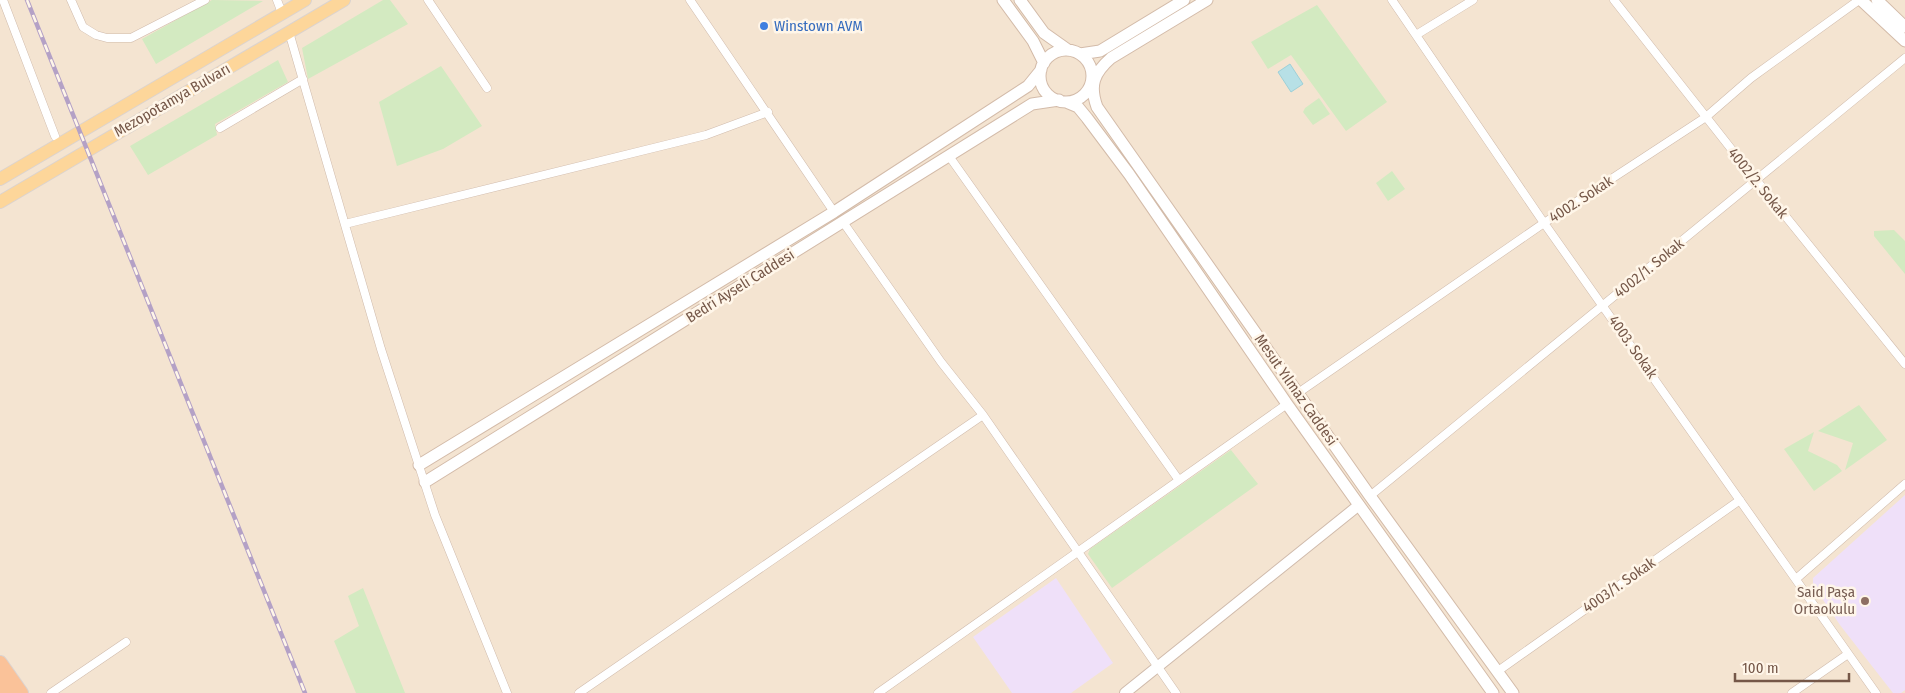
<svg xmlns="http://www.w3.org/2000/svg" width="1905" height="693" font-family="'Fira Sans Condensed',sans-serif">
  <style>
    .residential { fill: #f4e4d1 }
    .education { fill: #efe0f9 }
    .green { fill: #d3eac1 }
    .water { fill: #b7e0e6; stroke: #9dd0d8 }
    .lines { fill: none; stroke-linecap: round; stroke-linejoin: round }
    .minor-casing { stroke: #d0bbac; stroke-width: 9 }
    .tertiary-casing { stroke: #d0bbac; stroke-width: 12 }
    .secondary-casing { stroke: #d3bba9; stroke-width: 13 }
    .primary-casing { stroke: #dbd3cf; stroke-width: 14 }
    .trunk-casing { stroke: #dbd3cf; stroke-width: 16 }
    .minor { stroke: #fff; stroke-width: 8 }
    .tertiary { stroke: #fff; stroke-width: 10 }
    .secondary { stroke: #fff; stroke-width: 11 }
    .primary { stroke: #fdd69a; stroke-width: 12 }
    .trunk { stroke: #fac299; stroke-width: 14 }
    .rail-casing { stroke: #b4a1c6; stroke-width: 4.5 }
    .rail { stroke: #fff6e9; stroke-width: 2.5; stroke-dasharray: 8; stroke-linecap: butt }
    .shop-dot { fill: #3f7fe0; stroke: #fff6e9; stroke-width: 2 }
    .education-dot { fill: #8d6e63; stroke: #fff6e9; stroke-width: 2 }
    .labels { text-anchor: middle; stroke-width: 5; stroke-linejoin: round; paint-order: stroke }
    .shop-label { font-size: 15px; fill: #366cbe; stroke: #fff6e9; text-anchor: start }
    .street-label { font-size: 15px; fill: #755748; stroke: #fff6e9 }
    .education-label { font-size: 15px; fill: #785e54; stroke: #fff6e9; text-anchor: end }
  </style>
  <rect width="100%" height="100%" fill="#fdf2e3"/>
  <!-- residential -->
  <path class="residential" d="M0,0H1905V693H0Z"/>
  <!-- education -->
  <path class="education" d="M1905,495V690L1901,693H1893L1840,625L1813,585V578Z
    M1056,578L1113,663L1071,693H1012L973,637Z"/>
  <!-- green -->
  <path class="green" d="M212,0L263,1L156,64L142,39Z
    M383,0H390L408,24L308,79L302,48Z
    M1317,5L1387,102L1346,131L1291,55L1268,69L1251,42Z
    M278,60L288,82L215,124L217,135L148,175L130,146Z
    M441,66L482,126L443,149L397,166L379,102Z
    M1319,98L1330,114L1313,125L1303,112L1305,108Z
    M1392,171L1405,189L1388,201L1376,183Z
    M1894,230L1905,241V274L1874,236V231Z
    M1859,405L1887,440L1845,470L1853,443L1818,431Z
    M1814,432L1808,451L1837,465L1842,471L1814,491L1784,449Z
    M1231,450L1258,484L1112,588L1088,554L1090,549Z
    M363,588L405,693H356L334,641L359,626L348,596Z"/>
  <!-- water -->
  <path class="water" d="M1290,64L1303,84L1291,92L1278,72Z"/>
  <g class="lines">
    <!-- minor casing -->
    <g class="minor-casing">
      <path id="minor" d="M3,0L55,136
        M71,0L83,27L96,35L107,38H131L205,0
        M277,0L282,13
        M428,0L487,88
        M690,0L834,212
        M1392,0L1544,223L1876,693
        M1614,0L1736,155L1905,364
        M289,32L381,349L435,515L507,693
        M1416,35L1473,0
        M220,128L303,79
        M949,156L1178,479
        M843,222L941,362L983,415L1176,693
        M345,224L706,135L768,112
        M1298,393L1544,223L1706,117L1751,78L1859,0
        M1370,496L1905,58
        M1796,579L1905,484
        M1498,671L1740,500
        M51,693L126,642
        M579,693L983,415
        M878,693L1287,404
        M1792,693L1848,654"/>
    </g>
    <!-- tertiary casing -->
    <g class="tertiary-casing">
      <path id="tertiary" d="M1125,693L1359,505"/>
    </g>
    <!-- secondary casing -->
    <g class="secondary-casing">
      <path id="secondary" d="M1003,0L1033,41L1044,63
        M1020,0L1044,33L1068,50
        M1207,0L1111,58C1094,73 1089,85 1097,107L1370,496L1513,693
        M1861,0L1905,41
        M1877,0L1905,27
        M1040 76a26 26 0 1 1 52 0a26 26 0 1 1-52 0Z
        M1080,54L1100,51L1184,0
        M1066,102L1078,107L1087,118L1129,174L1287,404L1493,693
        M419,465L834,212L1028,86L1041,70
        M425,482L1032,104L1059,100"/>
    </g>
    <!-- primary casing -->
    <g class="primary-casing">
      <path id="primary" d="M0,179L305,0
        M0,202L344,0"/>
    </g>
    <!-- trunk casing -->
    <g class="trunk-casing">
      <path id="trunk" d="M0,663L21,693
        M0,680L8,693"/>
    </g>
    <!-- minor -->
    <use href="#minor" class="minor"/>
    <!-- tertiary -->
    <use href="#tertiary" class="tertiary"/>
    <!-- secondary -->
    <use href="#secondary" class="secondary"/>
    <!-- primary -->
    <use href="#primary" class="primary"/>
    <!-- trunk -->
    <use href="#trunk" class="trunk"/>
    <!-- rail casing -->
    <g class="rail-casing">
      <path id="rail" d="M27,0L305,693"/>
    </g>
    <!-- rail -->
    <use href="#rail" class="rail"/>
  </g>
  <!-- markers -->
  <circle class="shop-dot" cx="764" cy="26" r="5"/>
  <circle class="education-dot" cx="1865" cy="601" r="5"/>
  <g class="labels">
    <!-- shop labels -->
    <g class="shop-label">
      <text x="774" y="31">Winstown AVM</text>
    </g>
    <!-- street labels -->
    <g class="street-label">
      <text transform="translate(172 100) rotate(-30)" y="5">Mezopotamya Bulvarı</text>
      <text transform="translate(1758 183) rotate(51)" y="5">4002/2. Sokak</text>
      <text transform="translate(1581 199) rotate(-33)" y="5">4002. Sokak</text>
      <text transform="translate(1649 268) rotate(-39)" y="5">4002/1. Sokak</text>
      <text transform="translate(740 286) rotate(-32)" y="5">Bedri Ayseli Caddesi</text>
      <text transform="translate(1633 347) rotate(55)" y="5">4003. Sokak</text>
      <text transform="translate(1296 390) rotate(55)" y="5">Mesut Yılmaz Caddesi</text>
      <text transform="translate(1619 585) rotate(-35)" y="5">4003/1. Sokak</text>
    </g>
    <!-- education labels -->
    <g class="education-label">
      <text x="1855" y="597">Said Paşa<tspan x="1855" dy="17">Ortaokulu</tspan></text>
    </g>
  </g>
  <!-- scale -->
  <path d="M1735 673v8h114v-8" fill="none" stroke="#755748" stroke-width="2.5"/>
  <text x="1742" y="673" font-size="15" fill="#755748" stroke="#fff6e9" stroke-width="4" paint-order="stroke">100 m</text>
</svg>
